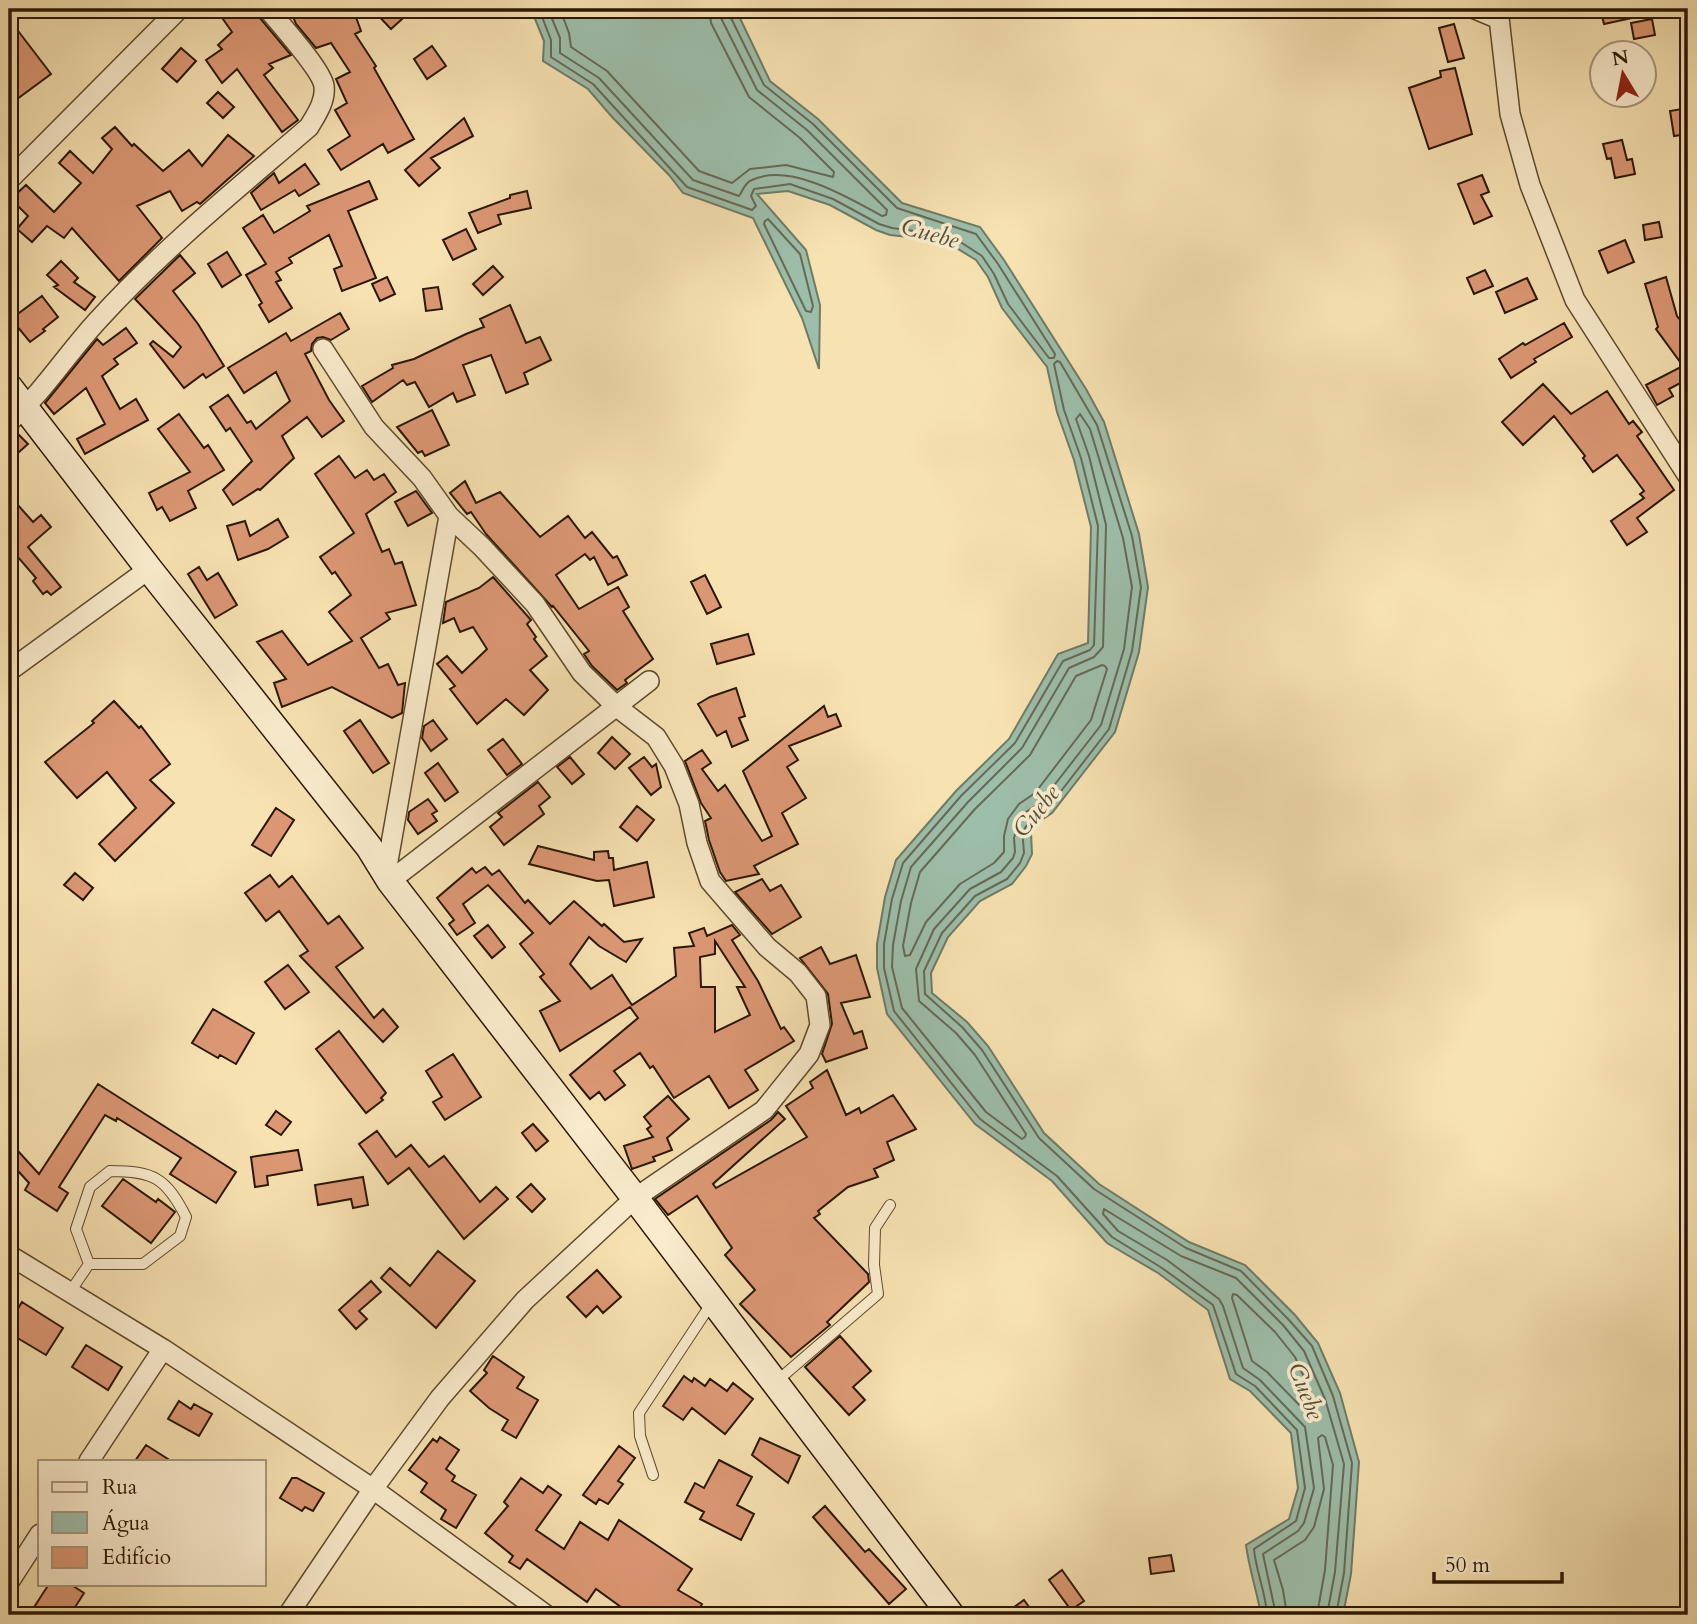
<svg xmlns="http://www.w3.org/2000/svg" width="1697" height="1624" font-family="Cardo,serif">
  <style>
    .water { fill: #9dbeaa; stroke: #6f7b66; stroke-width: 2 }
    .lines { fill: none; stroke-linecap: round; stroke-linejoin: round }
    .shore { stroke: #646a56; stroke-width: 2 }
    .building { fill: #dc9874; stroke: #2b1701; stroke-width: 2; fill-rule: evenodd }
    .lane-casing { stroke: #5e4a2d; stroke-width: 12 }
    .street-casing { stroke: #5e4a2d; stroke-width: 22 }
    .secondary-casing { stroke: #2b1701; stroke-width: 29 }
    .lane { stroke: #faeccd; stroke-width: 10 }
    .street { stroke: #faeccd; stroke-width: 19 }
    .secondary { stroke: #faeccd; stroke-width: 26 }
    .labels { text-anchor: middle; stroke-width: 7; stroke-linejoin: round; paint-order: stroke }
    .water-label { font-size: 24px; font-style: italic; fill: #53513c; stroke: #faeccd }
  </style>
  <rect width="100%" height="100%" fill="#f7e2b2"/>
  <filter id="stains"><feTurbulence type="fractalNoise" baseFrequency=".00286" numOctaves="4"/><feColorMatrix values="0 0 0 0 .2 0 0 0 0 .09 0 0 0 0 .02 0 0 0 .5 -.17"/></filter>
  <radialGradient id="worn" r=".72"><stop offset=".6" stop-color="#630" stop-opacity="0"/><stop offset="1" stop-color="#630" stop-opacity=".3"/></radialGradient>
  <!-- water -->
  <path class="water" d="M531,9H731L738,14L770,81L818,119L902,203L980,227L1004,260L1086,389L1104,422L1139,534L1148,587L1139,652L1115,732L1052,813L1037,823L1031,832L1032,854L1026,866L1012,884L980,901L948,937L931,973L932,993L967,1022L988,1046L1044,1133L1099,1184L1189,1242L1245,1265L1295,1315L1318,1343L1340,1393L1359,1462L1351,1574L1343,1615H1261C1257,1591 1249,1569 1246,1545L1289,1519L1298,1488L1291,1433L1250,1391L1230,1379L1208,1310L1158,1273L1107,1243L1052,1181L975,1124L887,1014L877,968V944L885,897L896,860L956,791L1009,739L1058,654L1088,643L1091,527L1074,460L1057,412L1047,367L1002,308L988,277L976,260L958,249L928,239L890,235L876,230L830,205L788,191L757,194L806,250L820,305L819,369L802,318L753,218L683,193L669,175L612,117L588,89L543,61L544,41Z"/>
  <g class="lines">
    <!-- shore -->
    <path class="shore" d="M539,9L551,40V57L593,84L687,187L752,210L756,206L751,196L754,189L790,184L833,199L879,224L892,228L929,233L962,243L982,256L994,274L1008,304L1049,358H1054L1055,354L998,264L976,234L897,208L813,124L764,85L729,14L728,9
      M548,9L560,38V53L599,78L693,180L739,196C743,191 744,183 752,180C790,162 849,198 882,216L886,215L887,210L807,130L757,90L721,18L719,9
      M560,9L569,33L571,47L607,71L699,171L732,183L750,169L786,165L833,177L834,172L800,138L749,97L711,23L709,9
      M768,219L800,254L813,306L811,312L806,311L764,224L765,221Z
      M1080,414L1090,429L1123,538L1132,587L1124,649L1101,725L1042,801L1026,812L1018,823L1014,838L1015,852L1013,858L1001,872L970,889L934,929L916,969L919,1001L956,1033L975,1055L1026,1134L1025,1137L1022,1139L986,1112L902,1008L892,967L893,945L901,901L911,867L968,802L1022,748L1069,668L1094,657L1103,647L1106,525L1089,456L1076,419Z
      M1102,665L1105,666L1107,669L1091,720L1035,793L1019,804L1008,819L1004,836V852L994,863L960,884L926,922L910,955L905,956L903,946L911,903L920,872L975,809L1030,755L1076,676Z
      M1233,1294L1237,1295L1275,1332L1295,1357L1315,1402L1319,1416L1318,1420L1313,1419L1267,1372L1252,1361L1232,1298Z
      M1267,1615C1266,1593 1256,1572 1254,1549L1296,1521L1305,1488L1297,1430L1255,1386L1236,1374L1213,1305L1162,1268L1112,1237L1057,1176L980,1119L894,1011L884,968V944L892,899L903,863L961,796L1015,743L1063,661L1090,650L1094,645L1098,526L1081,458L1064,410L1054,364L1057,361L1060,362L1097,425L1132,536L1141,587L1132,651L1109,729L1048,808L1032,818L1025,828L1023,840L1024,853L1020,863L1007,879L975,896L942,933L924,971L925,994L962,1027L982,1050L1039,1138L1094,1189L1186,1248L1241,1271L1289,1320L1312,1346L1333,1396L1352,1463L1344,1573L1336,1615
      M1276,1615L1263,1554L1298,1531L1304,1523L1314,1488L1305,1427L1260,1380L1243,1368L1223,1306L1219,1299L1167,1260L1118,1231L1103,1214L1104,1209L1181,1256L1236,1278L1283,1325L1304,1351L1325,1399L1344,1464L1335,1572L1327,1615
      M1287,1615L1283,1590L1274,1560L1305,1540L1314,1527L1324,1489L1318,1438L1322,1435L1325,1437L1333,1465L1325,1570L1317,1615"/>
  </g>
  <!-- building -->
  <path class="building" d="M216,9H256L259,17L291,55L269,64L273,68L264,75L298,120L282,132L237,69L222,83L206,60L222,49L218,45L232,32Z
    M290,9H353L361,31L355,34L376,66L374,68L414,139L388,153L383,144L341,170L328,150L350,136L335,110L347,103L336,79L350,72L331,43L316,48L296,24Z
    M372,9H413L391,29Z
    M1600,9H1646V15L1604,24Z
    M9,19L51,74L9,105Z
    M1652,19L1655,35L1634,39L1631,23Z
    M1454,24L1464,58L1448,62L1439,28Z
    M432,46L446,66L427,79L414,59Z
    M181,48L196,61L177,82L162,69Z
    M1455,68L1472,134L1429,149L1409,88L1441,77L1440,71Z
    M218,92L234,107L223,118L207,103Z
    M1688,108V134L1674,136L1670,111Z
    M464,118L473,136L431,158L440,168L419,186L405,170Z
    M115,127L132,146L134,144L163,171L189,150L202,166L228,135L254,156L200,204L197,202L182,211L170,191L137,206L162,238L119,281L72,228L64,238L47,226L32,242L17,229L28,216L11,199L26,185L54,212L81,183L59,163L70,151L93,173L112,149L102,138Z
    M1622,140L1627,160L1632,159L1635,174L1615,178L1611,158L1607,159L1603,144Z
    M305,164L319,184L299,196L295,190L261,210L251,193L274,173L279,183Z
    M1482,175L1489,192L1481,195L1492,216L1474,224L1458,184Z
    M369,181L377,199L348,211L376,278L342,291L334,269L342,266L329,235L289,258L292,263L276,272L281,280L276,282L292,308L269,322L259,305L262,303L246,275L266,264L243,228L263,215L274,233L310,211L307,206Z
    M527,191L531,208L498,215L501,224L478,233L469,213L510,198V195Z
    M1659,222L1662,237L1645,240L1643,225Z
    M466,229L476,249L453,260L443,240Z
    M1625,240L1634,262L1608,273L1599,251Z
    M227,252L241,275L222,287L208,264Z
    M180,255L195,273L173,291L198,324L224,366L206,378L203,374L184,388L150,344L153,341L173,357L181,347L135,299Z
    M61,261L78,278L74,282L95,297L85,310L54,287L58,285L47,275Z
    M493,266L503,277L483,295L473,284Z
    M1485,270L1493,286L1474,294L1467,278Z
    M387,277L395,294L380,301L372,284Z
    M1666,277L1677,316L1688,330V379L1669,389L1673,396L1657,405L1646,385L1683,366L1656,329L1658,327L1645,284Z
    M1527,278L1537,299L1505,313L1496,292Z
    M438,287L442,309L426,311L423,289Z
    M42,296L58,317L43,329L45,331L30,342L11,319Z
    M510,305L526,343L540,337L551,360L524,373L528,384L506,393L491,355L463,365L475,395L457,402L453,393L429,407L415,382L407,385L403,380L372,402L362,386L393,368L392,365L414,359L466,334L484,327L480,319Z
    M340,313L349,329L331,340L323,337L317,338L312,344L311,351L305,354L329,400L344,421L322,437L307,417L282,436L294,458L260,490L258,489L233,505L223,490L252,461L230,428L226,431L210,407L228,395L247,423L251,421L256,429L290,401L276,372L244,393L228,368L286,333L291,341Z
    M1564,323L1572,337L1534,359L1536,362L1511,378L1499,359L1523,343L1525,345Z
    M126,328L137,343L114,359L118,364L102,376L120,409L136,399L148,420L85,454L77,439L105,424L86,388L54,414L45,403L97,339L103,345Z
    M1543,384L1571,414L1607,391L1629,424L1633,421L1642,432L1637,436L1674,490L1637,518L1647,532L1627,545L1611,521L1644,498L1640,494L1644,491L1617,455L1593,472L1583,458L1585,456L1554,416L1523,445L1502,422Z
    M432,410L449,445L425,456L422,451L418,453L397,427Z
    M179,414L204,448L208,445L224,470L188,491L196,508L170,521L162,507L157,510L149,493L190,472L158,429Z
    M16,432L28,444L9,461V437Z
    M339,456L355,478L367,470L374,480L384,474L396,492L366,514L382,552L389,549L395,564L402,562L416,605L386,613L390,619L361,638L379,668L388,664L398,685L405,683L402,713L392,718L332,687L282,707L274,683L286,679L257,642L282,631L308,665L352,641L329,612L351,595L335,572L332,574L320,557L354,533L315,474Z
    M465,481L476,503L500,492L540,537L568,516L585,538L592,532L613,558L617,556L627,575L608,585L594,557L590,560L585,554L556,575L579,609L618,587L629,607L623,611L653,659L625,680L627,683L617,690L592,666L584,654L589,651L553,606L552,607L486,534L471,512L467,514L450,493Z
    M416,491L432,513L408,526L395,502Z
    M9,495L33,522L41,515L51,527L28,547L61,587L51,595L47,591L43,594L33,581L36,578L18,557L9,564Z
    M278,519L288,537L268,549L238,560L227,526L245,521L250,536Z
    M199,567L207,580L218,573L237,605L215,618L188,574Z
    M705,575L721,607L707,614L691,582Z
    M493,577L531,620L527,624L536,637L534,639L547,656L530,670L548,690L524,715L506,699L477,724L450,689L455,686L437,664L447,656L462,673L487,649L473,627L460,632L454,618L443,623L446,602L479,588Z
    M748,634L754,654L717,664L711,644Z
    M736,688L745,716L739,718L748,740L732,747L726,731L717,736L698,704L710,697Z
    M114,701L139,728L141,726L170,764L150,780L174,803L115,861L99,844L136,808L107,772L77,798L45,762L94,723L92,721Z
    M824,706L828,717L836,714L841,726L789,746L798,760L787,767L806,798L782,813L798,844L754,866L759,874L726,881L720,872L709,840L705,821L711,818L701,803L685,761L702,750L711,763L702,769L718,791L725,785L762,841L772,836L743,771Z
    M360,720L389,763L373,773L344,731Z
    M433,720L447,739L431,751L422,738L424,726Z
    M612,737L630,754L615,769L598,753Z
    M503,739L522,764L507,775L488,750Z
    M570,757L584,774L572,784L557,767Z
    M644,757L652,767L656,764L661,787L651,795L629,768Z
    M438,763L458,792L445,801L425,773Z
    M538,782L550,797L539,806L544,814L504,845L490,827L502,817L498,813Z
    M428,799L437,811L432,814L437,821L418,834L408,820L409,812Z
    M637,806L654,820L637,841L620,827Z
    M276,808L294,820L271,856L252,845Z
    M538,846L594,860V852L608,851L609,858H613L614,870L647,862L654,897L614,906L609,880L597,881L529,864Z
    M485,867L492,875L499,870L525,903L528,900L550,924L574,901L602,926L604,924L624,942L642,939L626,962L599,946L589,937L570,964L591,989L612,975L632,1005L676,976L674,948L694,946L689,933L704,928L707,936L732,925L740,935L732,940L758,981L781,1029L784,1027L794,1041L745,1070L758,1090L729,1108L709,1076L674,1098L653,1066L650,1068L640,1053L614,1071L625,1085L605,1100L599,1092L590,1099L570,1075L638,1018L630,1007L560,1051L540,1011L560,1001L540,977L544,974L520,944L533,933L488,885L463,904L475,923L457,935L449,924L454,920L437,898L472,868L476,873ZM715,941L745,987H737L750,1015L715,1032V987H701L700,957L715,954Z
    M75,873L93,888L83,900L64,885Z
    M270,875L279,887L292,876L328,924L339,916L363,948L336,967L374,1018L383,1009L398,1027L383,1042L300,956L308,951L279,911L266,921L245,893Z
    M762,879L770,891L781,885L801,917L772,934L735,892Z
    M488,925L505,947L492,958L474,936Z
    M821,947L830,964L856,955L870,997L841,1003L854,1034L862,1031L867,1048L826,1062L822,1054L832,1024L828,994L800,958Z
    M288,965L309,992L285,1009L265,982Z
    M213,1009L254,1033L236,1064L220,1055L218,1058L192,1043Z
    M339,1031L386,1093L381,1098L383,1100L366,1113L316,1049Z
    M453,1054L481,1097L445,1120L433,1102L442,1097L426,1071Z
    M827,1070L846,1115L859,1108L861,1113L893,1095L916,1129L887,1142L894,1160L874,1169L878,1177L848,1187L818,1211L820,1214L814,1218L868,1274L869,1282L827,1322L830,1325L791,1357L740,1304L755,1290L725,1255L732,1248L697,1196L668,1215L655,1199L771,1120L778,1112L785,1119L713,1184L716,1188L807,1137L786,1106L813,1088L810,1082Z
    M98,1084L236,1172L216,1203L170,1174L181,1158L117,1118L116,1121L105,1115L59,1187L68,1193L57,1211L25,1190L29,1183L9,1161V1141L39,1174Z
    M668,1096L689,1119L667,1138L672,1150L653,1157L655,1161L632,1169L624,1146L653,1137L647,1129L651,1126L644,1117Z
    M276,1111L291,1122L281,1135L266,1125Z
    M533,1124L548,1141L536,1151L522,1133Z
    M377,1131L396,1157L411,1145L429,1167L444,1156L480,1202L496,1187L508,1199L464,1239L409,1168L388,1184L359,1144Z
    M298,1150L302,1170L267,1176L268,1185L255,1187L251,1157Z
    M363,1177L368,1205L353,1208L351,1199L318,1205L315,1185Z
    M123,1179L156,1202L158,1199L175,1212L151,1243L102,1206Z
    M531,1184L545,1199L532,1212L517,1197Z
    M438,1251L475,1281L436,1328L381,1278L390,1268L410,1286Z
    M597,1270L621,1297L603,1313L597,1306L586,1317L567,1297Z
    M371,1281L381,1292L359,1311L367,1319L356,1329L339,1310Z
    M22,1302L63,1328L46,1355L9,1333V1323Z
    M840,1336L871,1371L853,1387L865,1400L849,1415L805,1367Z
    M86,1345L122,1367L108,1390L72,1367Z
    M493,1356L524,1377L517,1388L538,1400L516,1438L502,1430L508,1420L489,1408L470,1391L487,1373L484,1370Z
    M684,1376L692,1382L694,1378L705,1386L710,1379L727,1391L733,1383L753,1399L725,1434L692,1408L683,1420L663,1406Z
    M179,1401L191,1409L194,1404L212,1414L199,1436L168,1419Z
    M440,1437L459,1450L446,1469L455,1476L452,1481L476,1495L456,1528L441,1519L446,1510L421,1492L427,1483L409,1470L433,1439L437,1442Z
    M760,1438L800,1456L788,1483L752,1455Z
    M146,1445L171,1461H135Z
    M619,1446L635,1458L618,1481L623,1484L608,1504L599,1499L596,1504L583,1495Z
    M719,1460L752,1477L737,1505L754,1514L741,1540L700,1519L704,1512L685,1502L695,1483L704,1488Z
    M292,1478H297L324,1493L313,1511L305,1507L302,1511L280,1498Z
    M521,1478L543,1493L548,1486L561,1495L536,1530L564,1549L580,1522L608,1540L619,1520L692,1569L678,1590L702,1604L696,1615H632L596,1589L587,1602L527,1559L520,1569L509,1562L513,1556L485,1533L508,1506L504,1502Z
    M825,1506L865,1552L869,1549L906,1589L889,1604L813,1517Z
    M1171,1555L1174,1571L1151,1574L1149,1558Z
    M1062,1570L1084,1601L1071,1610L1049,1580Z
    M49,1584H70L84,1593L72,1612L65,1608L60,1615H29Z
    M1024,1600L1035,1615H1003Z"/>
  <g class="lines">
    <!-- lane casing -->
    <g class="lane-casing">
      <path id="lane" d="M110,1171C154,1171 166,1178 186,1217L180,1236L143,1264H89L76,1229L90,1187Z
        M70,1292L89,1264
        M777,1381L878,1294L874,1265L875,1228L890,1205
        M653,1475L640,1436L639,1413L711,1304"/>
    </g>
    <!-- street casing -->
    <g class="street-casing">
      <path id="street" d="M1475,9L1499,19
        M1498,9L1510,114L1530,185L1575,300L1688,476
        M9,180L179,9
        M9,422C44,392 68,352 100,318C164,248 237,189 309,127C316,115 326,101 324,86C322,70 280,24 268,9
        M9,671L149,569
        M386,872L449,516
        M390,881L649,681
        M9,1255L163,1349L373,1489L546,1615
        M89,1461L163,1349
        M9,1582L40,1534
        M288,1615L373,1489L440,1398L525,1300L635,1198L764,1110L809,1054L820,1025L816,996L798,973L767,947L710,881L697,843L689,804L674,766L656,737L617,707L582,673L535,604L482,547L449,516L422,478L374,427L323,349"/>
    </g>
    <!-- secondary casing -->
    <g class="secondary-casing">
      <path id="secondary" d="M9,387L149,569L369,847L390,881L635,1198L951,1615"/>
    </g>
    <!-- lane -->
    <use href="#lane" class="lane"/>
    <!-- street -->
    <use href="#street" class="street"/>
    <!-- secondary -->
    <use href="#secondary" class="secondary"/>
  </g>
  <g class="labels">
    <!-- water labels -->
    <g class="water-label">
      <text transform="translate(930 233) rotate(15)" y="8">Cuebe</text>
      <text transform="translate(1036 811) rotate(-51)" y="8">Cuebe</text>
      <text transform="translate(1306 1391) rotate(69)" y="8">Cuebe</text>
    </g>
  </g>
  <!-- margin -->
  <rect width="1697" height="1624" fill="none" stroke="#f7e2b2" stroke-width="35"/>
  <rect x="10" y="10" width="1676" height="1603" fill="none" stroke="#2b1701" stroke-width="3.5"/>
  <rect x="18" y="18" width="1662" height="1589" fill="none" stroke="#2b1701" stroke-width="2"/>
  <!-- legend -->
  <rect x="38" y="1460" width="228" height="126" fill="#faeccd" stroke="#a7977b" stroke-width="2"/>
  <rect x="52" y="1482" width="35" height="10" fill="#faeccd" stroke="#a7977b" stroke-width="2"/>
  <text x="102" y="1494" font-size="21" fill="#2b1701">Rua</text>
  <rect x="52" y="1512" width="35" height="21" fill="#9dbeaa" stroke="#a7977b" stroke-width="2"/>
  <text x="102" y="1530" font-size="21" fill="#2b1701">Água</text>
  <rect x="52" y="1547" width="35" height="21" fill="#dc9874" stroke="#a7977b" stroke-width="2"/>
  <text x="102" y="1564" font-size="21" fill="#2b1701">Edifício</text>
  <!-- north arrow -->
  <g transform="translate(1623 74) rotate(350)"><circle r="33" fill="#faeccd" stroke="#a7977b" stroke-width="2"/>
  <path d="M0-5L12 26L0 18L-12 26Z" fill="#8f2418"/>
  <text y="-10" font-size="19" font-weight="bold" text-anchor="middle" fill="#2b1701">N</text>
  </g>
  <!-- scale -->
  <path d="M1434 1572v10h128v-10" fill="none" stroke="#2b1701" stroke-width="3.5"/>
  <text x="1445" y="1572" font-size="21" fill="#2b1701" stroke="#faeccd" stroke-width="5" paint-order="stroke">50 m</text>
  <rect width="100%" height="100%" filter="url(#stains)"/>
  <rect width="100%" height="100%" fill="url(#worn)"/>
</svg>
